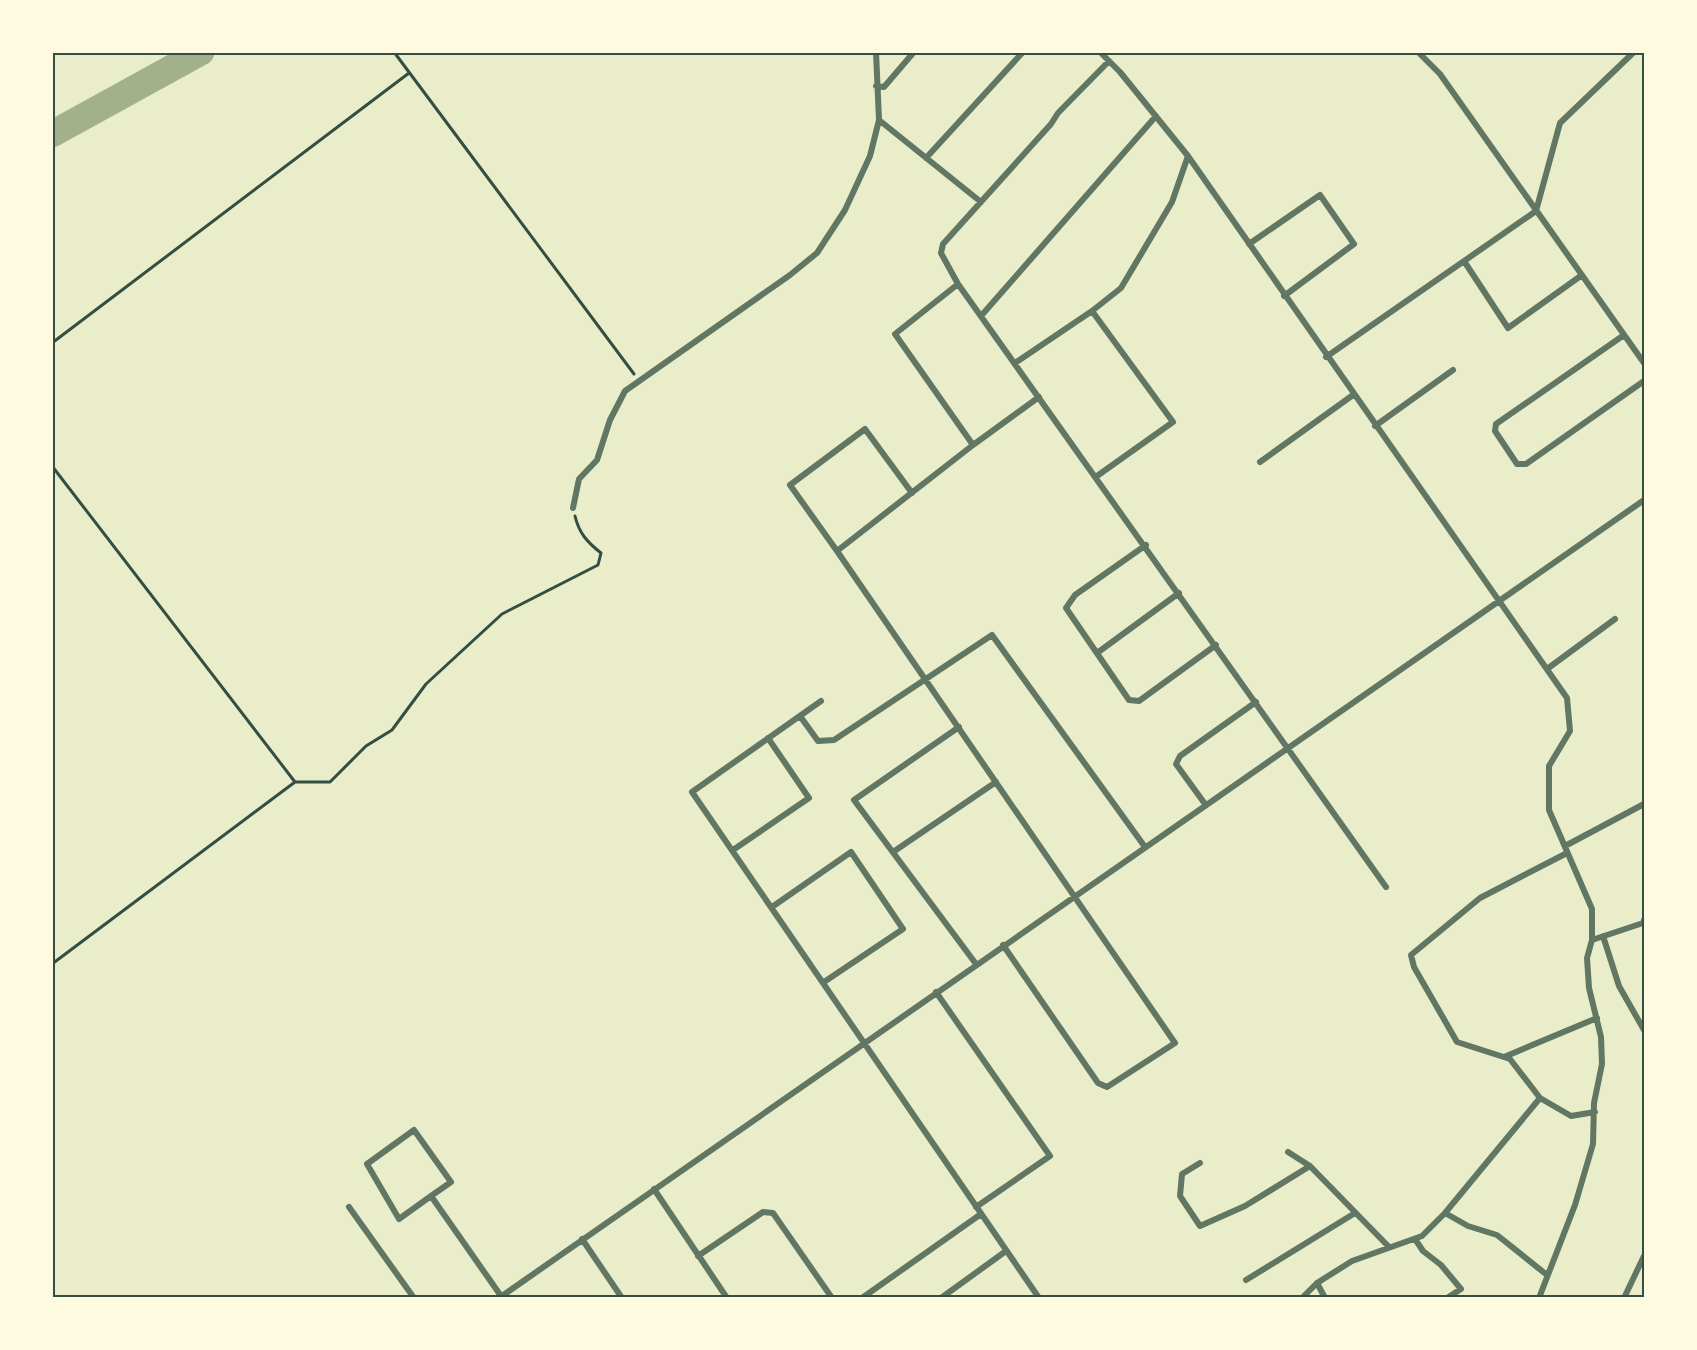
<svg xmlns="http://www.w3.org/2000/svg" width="1697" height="1350" font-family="Jost,sans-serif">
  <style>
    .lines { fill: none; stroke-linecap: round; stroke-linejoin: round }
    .river { stroke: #a3b18a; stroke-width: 27 }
    .path { stroke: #344e41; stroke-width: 3 }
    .minor { stroke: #617663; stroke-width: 6 }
    .neatline { fill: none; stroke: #344e41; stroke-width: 2 }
  </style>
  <rect width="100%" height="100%" fill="#e9edc9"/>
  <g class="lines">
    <!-- river -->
    <path class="river" d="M52,134L201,52"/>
    <!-- path -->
    <path class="path" d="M394,52L634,374
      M52,343L409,73
      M52,466L295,782
      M52,964L295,782H330L366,746L392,730L426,684L502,614L598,565L601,553C587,542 579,533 575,516"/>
    <!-- minor -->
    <path class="minor" d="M1100,52L1120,72L1188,156L1567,698L1570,731L1549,766V810L1592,909V940L1587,958L1589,988L1601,1037L1602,1064L1594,1103L1593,1144L1575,1205L1539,1298
      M1418,52L1440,74L1644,363
      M1109,61L1058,113L1051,124L943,244L941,253L958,284L1386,887
      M876,86L884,87L914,52
      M879,120L981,202
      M926,158L1023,52
      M1249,244L1320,195L1354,244L1284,296
      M1464,261L1508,328L1582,275
      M958,284L895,334L973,445L1039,397
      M981,316L1156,116
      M1624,335L1496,424L1495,431L1517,464H1526L1644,381
      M1326,357L1536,211L1560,123L1634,52
      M1015,363L1092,311
      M1375,426L1453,370
      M1260,462L1353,395
      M1097,476L1173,422L1092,311L1121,288L1172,202L1188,156
      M912,493L865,429L790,485L837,551L973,445
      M573,508L579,479L597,460L610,420L625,391L790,275L817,253L845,210L870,156L879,120L876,52
      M1146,545L1075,595L1066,608L1129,700L1139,701L1216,645
      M837,551L1175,1043L1107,1087L1098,1083L1003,945
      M1097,653L1179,593
      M1547,669L1615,619
      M821,701L692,792L1039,1298
      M800,716L818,741L834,740L992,635L1145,847
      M959,727L854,800L976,964
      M1205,804L1176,764L1180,756L1256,702
      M1565,846L1644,804
      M733,850L809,798L768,738
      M893,852L996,782
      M1567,853L1480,898L1411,955L1414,967L1457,1042L1510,1059L1540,1098L1571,1116L1595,1112
      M772,907L851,852L903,929L824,982
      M1603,936L1619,986L1644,1030
      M1592,940L1643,923L1644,920
      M936,992L1050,1156L976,1207
      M1504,1057L1597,1018
      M1288,1152L1310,1166L1389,1247
      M1200,1163L1182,1174L1180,1196L1200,1226L1245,1206L1310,1166
      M654,1189L727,1298
      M431,1196L399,1219L367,1164L414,1130L451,1182L431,1196L501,1296
      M349,1207L414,1298
      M1445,1213L1468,1226L1497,1235L1547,1275
      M582,1239L622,1298
      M1415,1239L1423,1251L1441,1265L1461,1289L1447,1298
      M698,1256L763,1212L773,1213L832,1298
      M1246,1280L1355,1213
      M1317,1283L1325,1298
      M499,1298L1644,500
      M862,1298L981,1214
      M941,1298L1006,1251
      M1302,1298L1317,1283L1352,1261L1422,1236L1445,1213L1540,1098
      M1624,1298L1644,1256"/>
  </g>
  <!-- border -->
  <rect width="1697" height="1350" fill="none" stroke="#fefae0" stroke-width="108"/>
  <rect x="54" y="54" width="1589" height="1242" class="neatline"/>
</svg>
